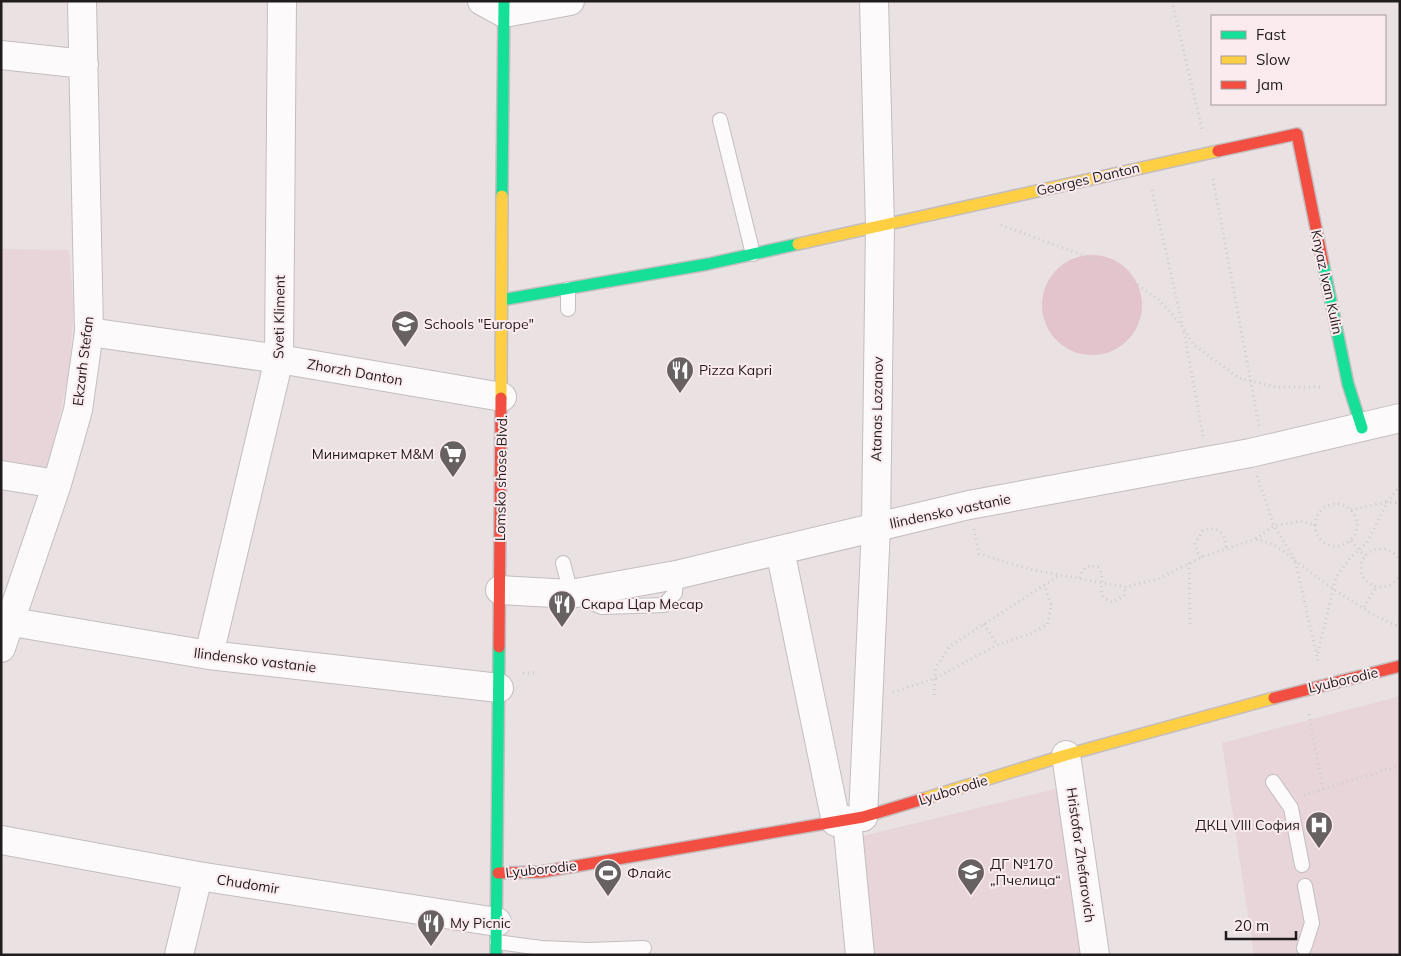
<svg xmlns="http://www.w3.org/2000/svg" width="1401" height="956" font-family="Mulish,sans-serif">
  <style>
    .built { fill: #e7d5da }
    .green { fill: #e3c3cc }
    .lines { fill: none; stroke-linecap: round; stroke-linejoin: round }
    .lane-casing { stroke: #c4bdbf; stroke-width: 16 }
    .street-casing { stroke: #c4bdbf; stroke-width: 30 }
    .fast-casing { stroke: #c4bdbf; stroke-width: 14 }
    .slow-casing { stroke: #c4bdbf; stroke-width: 14 }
    .jam-casing { stroke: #c4bdbf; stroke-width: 14 }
    .path { stroke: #cfcccd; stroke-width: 3; stroke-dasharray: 1 4; stroke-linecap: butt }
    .lane { stroke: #fcfafb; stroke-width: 14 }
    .street { stroke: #fcfafb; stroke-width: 28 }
    .fast { stroke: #16e098; stroke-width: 11 }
    .slow { stroke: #ffcf43; stroke-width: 11 }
    .jam { stroke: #f24e42; stroke-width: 11 }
    .labels { text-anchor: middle; stroke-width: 4; stroke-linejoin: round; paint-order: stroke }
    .street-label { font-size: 14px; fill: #211c1d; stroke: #fbebef }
    .poi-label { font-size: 14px; fill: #211c1d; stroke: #fbebef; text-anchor: start }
  </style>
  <rect width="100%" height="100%" fill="#eae1e3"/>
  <!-- built -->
  <path class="built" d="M1,249L69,250L74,310L69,372L48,470L1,463Z
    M1400,696V955H1254L1222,743Z
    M1059,788L1084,955H873L859,837Z"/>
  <!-- green -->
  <path class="green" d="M1042 305a50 50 0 1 1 100 0a50 50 0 1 1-100 0Z"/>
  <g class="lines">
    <!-- lane casing -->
    <g class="lane-casing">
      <path id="lane" d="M720,120L753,254
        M568,309V289
        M563,563L571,594L602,607L664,605L675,593L676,575
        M1273,782L1291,808L1302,865
        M497,942L541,948L588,950L598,955
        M1304,948L1312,923L1305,886
        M589,950L644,948"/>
    </g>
    <!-- street casing -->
    <g class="street-casing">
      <path id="street" d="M482,1L504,13L570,1
        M1,55L84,64
        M89,332L279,359L502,397
        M1,475L57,484
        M780,550L836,822
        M500,590L571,594L676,575L969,505L1250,453L1400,418
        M12,622L209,655L499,688
        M1,648L57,484L78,410L89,332L82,1
        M209,655L279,359L282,1
        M1066,755L1095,955
        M863,817L876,527L880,226L874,1
        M847,820L860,955
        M1,840L198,876L497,922
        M179,955L198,876"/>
    </g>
    <!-- fast casing -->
    <g class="fast-casing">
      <path id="fast" d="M502,196L504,1
        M1323,263L1348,384L1362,428
        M502,300L708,264L798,244
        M496,955L499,647"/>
    </g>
    <!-- slow casing -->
    <g class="slow-casing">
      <path id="slow" d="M798,244L1218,151
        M501,398L502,196
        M923,799L1066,755L1274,698"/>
    </g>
    <!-- jam casing -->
    <g class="jam-casing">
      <path id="jam" d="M1218,151L1297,134L1323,263
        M499,647L501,398
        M1274,698L1400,666
        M498,873L541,872L863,817L923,799"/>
    </g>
    <!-- path -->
    <path class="path" d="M1172,1L1202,129
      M1213,179L1259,426
      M1152,190L1182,323
      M1001,225L1101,262L1129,279L1159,300L1180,323L1194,345L1239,378L1276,387H1322
      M1184,332L1203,436
      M1257,476L1274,526L1295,560L1318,661
      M1315 525a21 21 0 1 1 42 0a21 21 0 1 1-42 0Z
      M1351,510L1387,502L1400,503
      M974,529L979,554L1033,570L1125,587L1158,579L1202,557L1255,539L1274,526L1301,521L1314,525
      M1256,539C1277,543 1289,556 1305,568C1334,590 1366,613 1400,627
      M1351,541L1365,556
      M1202,557L1198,553L1195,543L1203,530C1212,527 1219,529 1225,538L1226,548
      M1400,562C1392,541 1359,546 1361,570C1364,591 1394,593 1400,573
      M1189,563L1190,625
      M1080,578L1082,572L1087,566L1098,567C1108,579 1092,598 1113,602L1124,596L1125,587
      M1364,607L1376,587
      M984,624L997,645
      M1318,653L1336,577L1351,557L1367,543L1387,502L1400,486
      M523,673H535
      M893,692L936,678L997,645L1032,633L1048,624L1051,604L1044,585
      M934,695L936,667L950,646L1060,575
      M1309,714L1323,789
      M1304,795L1398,766"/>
    <!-- lane -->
    <use href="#lane" class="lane"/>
    <!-- street -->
    <use href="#street" class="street"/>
    <!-- fast -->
    <use href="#fast" class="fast"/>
    <!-- slow -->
    <use href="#slow" class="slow"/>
    <!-- jam -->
    <use href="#jam" class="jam"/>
  </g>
  <!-- icons -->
  <defs>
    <g id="school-pin" transform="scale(1.4375)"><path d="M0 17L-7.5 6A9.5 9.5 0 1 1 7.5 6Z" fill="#676162" stroke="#fbebef"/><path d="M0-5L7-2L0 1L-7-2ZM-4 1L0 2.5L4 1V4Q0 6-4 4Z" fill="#fff"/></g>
    <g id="restaurant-pin" transform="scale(1.4375)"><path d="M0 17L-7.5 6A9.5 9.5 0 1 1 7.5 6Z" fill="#676162" stroke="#fbebef"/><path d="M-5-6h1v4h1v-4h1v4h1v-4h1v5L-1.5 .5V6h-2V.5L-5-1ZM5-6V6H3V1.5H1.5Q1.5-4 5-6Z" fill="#fff"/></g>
    <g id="supermarket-pin" transform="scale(1.4375)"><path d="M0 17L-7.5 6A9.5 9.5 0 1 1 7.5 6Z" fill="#676162" stroke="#fbebef"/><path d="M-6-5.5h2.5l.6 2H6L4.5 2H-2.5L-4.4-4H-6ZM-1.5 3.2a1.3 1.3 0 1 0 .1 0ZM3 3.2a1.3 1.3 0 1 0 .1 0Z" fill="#fff"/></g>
    <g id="hospital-pin" transform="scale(1.4375)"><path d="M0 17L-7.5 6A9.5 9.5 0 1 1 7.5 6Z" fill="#676162" stroke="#fbebef"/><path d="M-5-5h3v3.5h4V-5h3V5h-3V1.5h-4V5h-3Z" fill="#fff"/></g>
    <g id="stadium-pin" transform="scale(1.4375)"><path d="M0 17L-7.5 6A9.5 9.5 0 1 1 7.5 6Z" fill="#676162" stroke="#fbebef"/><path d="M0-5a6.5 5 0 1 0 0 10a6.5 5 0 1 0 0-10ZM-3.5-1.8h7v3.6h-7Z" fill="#fff"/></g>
  </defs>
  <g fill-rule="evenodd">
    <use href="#school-pin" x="405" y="324"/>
    <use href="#restaurant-pin" x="680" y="370"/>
    <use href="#supermarket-pin" x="453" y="454"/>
    <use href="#restaurant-pin" x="562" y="604"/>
    <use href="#hospital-pin" x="1319" y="825"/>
    <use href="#school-pin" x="971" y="872"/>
    <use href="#stadium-pin" x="608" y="873"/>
    <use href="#restaurant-pin" x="431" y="923"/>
  </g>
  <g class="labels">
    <!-- street labels -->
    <g class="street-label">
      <text transform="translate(1088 179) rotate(-13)" y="5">Georges Danton</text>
      <text transform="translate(1327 282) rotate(78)" y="5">Knyaz Ivan Kulin</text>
      <text transform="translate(279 317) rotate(-89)" y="5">Sveti Kliment</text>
      <text transform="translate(83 361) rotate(-83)" y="5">Ekzarh Stefan</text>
      <text transform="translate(355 372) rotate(10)" y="5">Zhorzh Danton</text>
      <text transform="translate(877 409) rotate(-89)" y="5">Atanas Lozanov</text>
      <text transform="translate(501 478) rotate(-89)" y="5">Lomsko shose Blvd.</text>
      <text transform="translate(950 511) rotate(-12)" y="5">Ilindensko vastanie</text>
      <text transform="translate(255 660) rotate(7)" y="5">Ilindensko vastanie</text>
      <text transform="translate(1343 680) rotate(-13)" y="5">Lyuborodie</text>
      <text transform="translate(953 790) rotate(-17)" y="5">Lyuborodie</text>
      <text transform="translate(1081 855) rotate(82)" y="5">Hristofor Zhefarovich</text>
      <text transform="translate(541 869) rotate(-6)" y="5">Lyuborodie</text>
      <text transform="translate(248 884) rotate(9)" y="5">Chudomir</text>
    </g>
    <!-- poi labels -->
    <g class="poi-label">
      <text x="424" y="329">Schools "Europe"</text>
      <text x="699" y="375">Pizza Kapri</text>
      <text x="434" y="459" text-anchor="end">Минимаркет М&amp;М</text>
      <text x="581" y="609">Скара Цар Месар</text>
      <text x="1300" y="830" text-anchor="end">ДКЦ VIII София</text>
      <text x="990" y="869">ДГ №170<tspan x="990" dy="16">„Пчелица“</tspan></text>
      <text x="627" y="878">Флайс</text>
      <text x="450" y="928">My Picnic</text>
    </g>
  </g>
  <!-- border -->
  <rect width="1401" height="956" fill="none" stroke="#211c1d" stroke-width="5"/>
  <!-- legend -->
  <rect x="1211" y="15" width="175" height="90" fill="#fbebef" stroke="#a4989b"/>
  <rect x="1221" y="31" width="25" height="8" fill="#16e098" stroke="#a4989b"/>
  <text x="1256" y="40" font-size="15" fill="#211c1d">Fast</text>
  <rect x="1221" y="56" width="25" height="8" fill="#ffcf43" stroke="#a4989b"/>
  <text x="1256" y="65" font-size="15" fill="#211c1d">Slow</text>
  <rect x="1221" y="81" width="25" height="8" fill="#f24e42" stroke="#a4989b"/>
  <text x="1256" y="90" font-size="15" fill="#211c1d">Jam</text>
  <!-- scale -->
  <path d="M1226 931v8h70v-8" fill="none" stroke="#211c1d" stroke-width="2.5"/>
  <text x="1234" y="931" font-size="15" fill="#211c1d" stroke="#fbebef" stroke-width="4" paint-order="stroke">20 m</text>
</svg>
